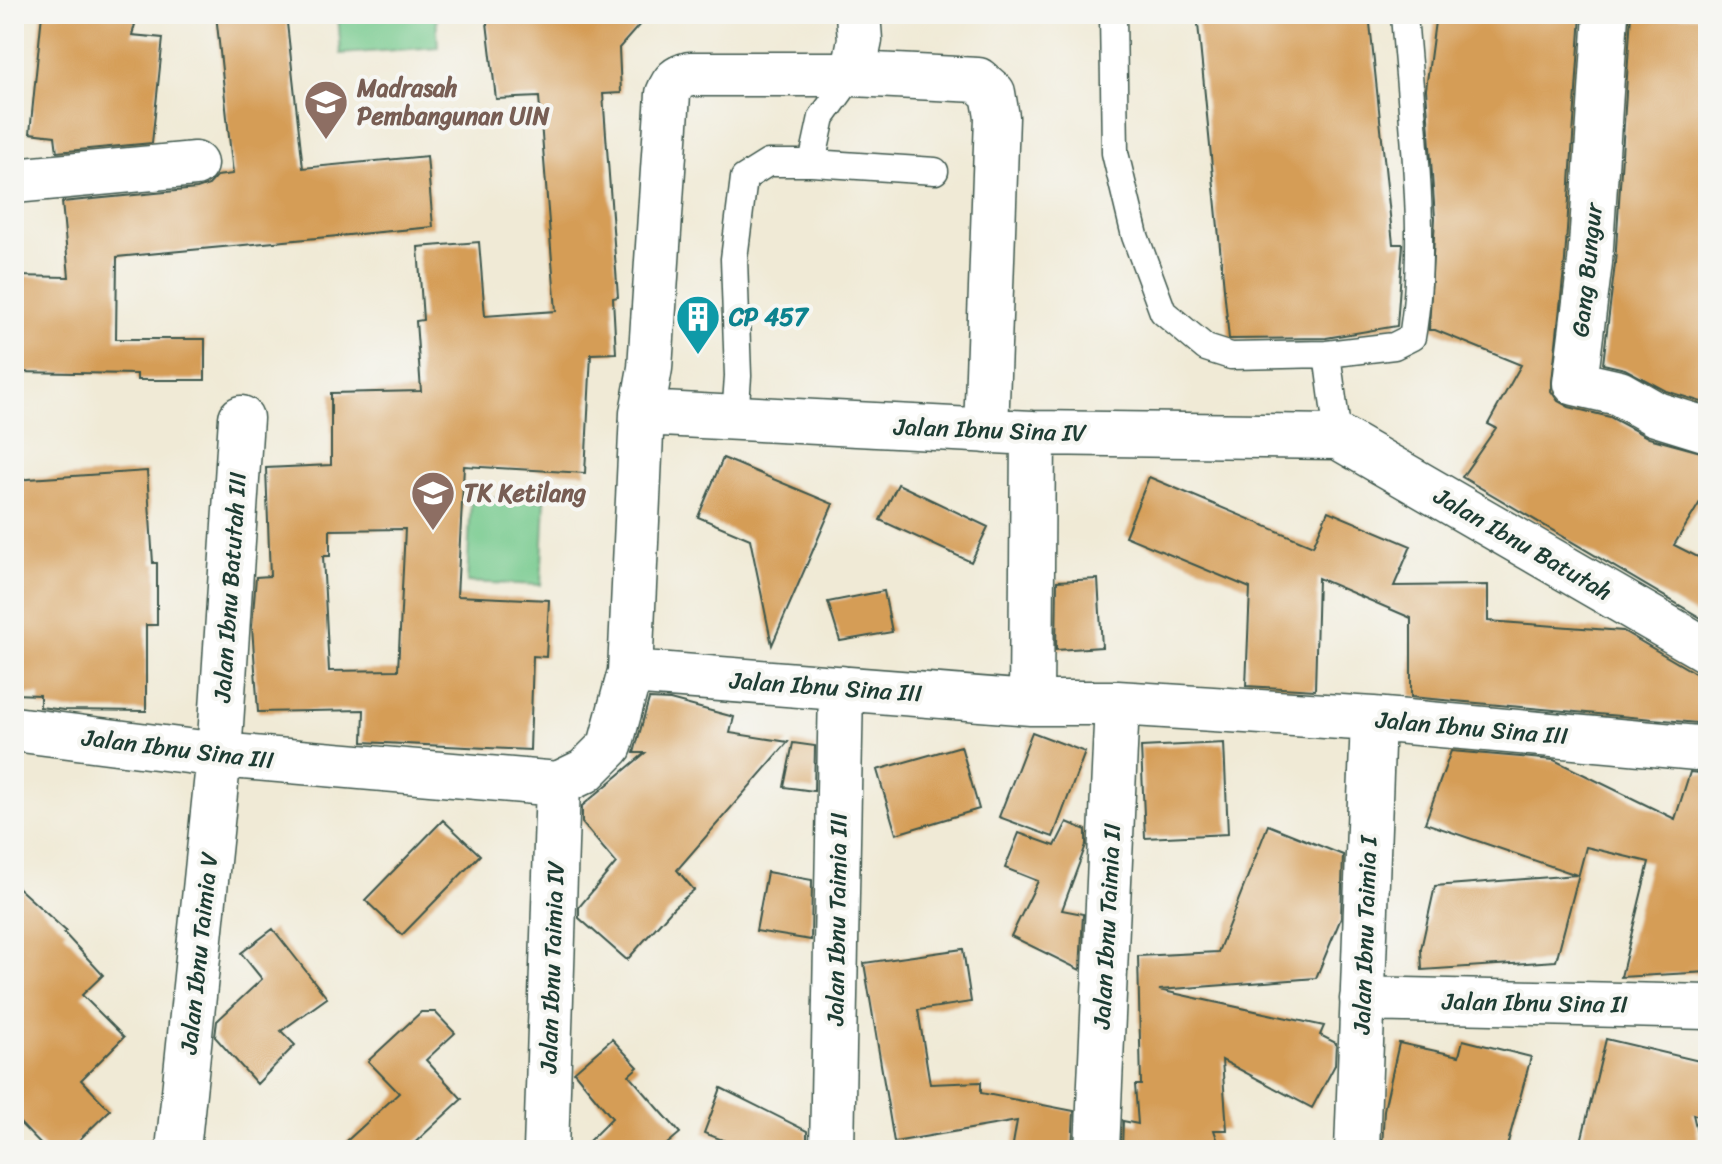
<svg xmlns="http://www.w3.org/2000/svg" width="1722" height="1164" font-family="Sriracha,sans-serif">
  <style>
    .green { fill: #75c98c; stroke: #4a8360; stroke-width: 2 }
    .building { fill: #d59d57; fill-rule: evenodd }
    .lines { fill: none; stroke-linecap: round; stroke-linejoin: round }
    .lane-casing { stroke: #3e574c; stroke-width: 29 }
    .street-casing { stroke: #3e574c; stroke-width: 47 }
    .lane { stroke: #fff; stroke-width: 26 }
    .street { stroke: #fff; stroke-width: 44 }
    .labels { text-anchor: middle; stroke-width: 8; stroke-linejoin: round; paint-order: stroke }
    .education-label { font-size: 24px; font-weight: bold; fill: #785e54; stroke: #f6f6f2; text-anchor: start }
    .street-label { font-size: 24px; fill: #1f3d34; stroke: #f6f6f2 }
    .culture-label { font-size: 24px; font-weight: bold; fill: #0d838f; stroke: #f6f6f2; text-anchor: start }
  </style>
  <rect width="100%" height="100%" fill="#f6f6f2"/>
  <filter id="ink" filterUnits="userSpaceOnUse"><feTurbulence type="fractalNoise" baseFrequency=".0125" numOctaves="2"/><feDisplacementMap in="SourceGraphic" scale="16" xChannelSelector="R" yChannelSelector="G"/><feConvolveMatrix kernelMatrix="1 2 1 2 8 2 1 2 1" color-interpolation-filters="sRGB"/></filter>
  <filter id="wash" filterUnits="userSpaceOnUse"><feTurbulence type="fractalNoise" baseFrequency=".006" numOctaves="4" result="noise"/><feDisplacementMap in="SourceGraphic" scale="32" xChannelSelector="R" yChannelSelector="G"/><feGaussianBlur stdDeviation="1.8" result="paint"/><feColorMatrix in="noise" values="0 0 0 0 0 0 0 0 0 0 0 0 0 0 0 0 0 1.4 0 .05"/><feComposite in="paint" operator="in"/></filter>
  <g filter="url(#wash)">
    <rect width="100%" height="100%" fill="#f0ead6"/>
    <!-- green -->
    <path class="green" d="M338,14H436L438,47L341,54Z
      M471,497L545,500L541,585L467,582Z"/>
    <g id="blocks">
      <!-- building -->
      <path class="building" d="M42,14H138L132,35L163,38L152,143L57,152L55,136L30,133Z
        M216,14H286L303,168L427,156L433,227L117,257L116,339H205V380H137V374L14,372V276L69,277L62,202L197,189L209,185L217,176L233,174Z
        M486,14H649L619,48L621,93L603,94L618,297L613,298L616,353L591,354L585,473L464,466L457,596L549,600L546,657L533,656L530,750L363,742L364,710L258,712L252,626L256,577L270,576L266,468L331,465V393L421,391L416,321L423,320L418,247L479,242L485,316L556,311L539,97L496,99ZM405,529L398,670L329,671L323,556H330V530Z
        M1197,14H1369L1393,244H1403L1397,326L1326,338L1229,339Z
        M1436,14H1581L1565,260L1551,391L1558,401L1569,407L1610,417L1649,438L1708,454V489L1674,545L1708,562V622L1462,477L1496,428L1488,424L1521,365L1435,330H1429L1435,218L1426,89Z
        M1631,14L1708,17V404L1666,391L1625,369L1603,364L1615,264Z
        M723,458L833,504L772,645L750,539L698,517Z
        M147,471L153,563H157V625H146V711L64,710L40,707V695L14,694V480Z
        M1149,477L1313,546L1328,511L1411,546L1394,586L1488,585V621L1623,631L1695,673L1708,676V724L1411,697V618L1318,578L1315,690L1246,686L1250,588L1125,536Z
        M898,484L988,527L971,562L880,520Z
        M1098,579L1102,647L1056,650L1057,581Z
        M884,591L892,632L840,641L828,602Z
        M649,699L670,700L734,717L730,733L788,742L677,870L694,890L674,907L627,960L579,918V907L616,863L582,823V806L645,753H634Z
        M1032,732L1085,752L1053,837L999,817Z
        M793,743L815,746L814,791L784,787Z
        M1224,743L1228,834L1145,838L1141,747Z
        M961,746L979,809L896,834L877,770Z
        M1451,751L1554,760L1675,819L1690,772L1708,774V972L1621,977L1649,862L1586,847L1556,961L1422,970L1421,949L1435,886L1577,875L1425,823Z
        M443,820L480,855L402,935L365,900Z
        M1067,822L1086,830V845L1062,910L1083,914L1080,970L1011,936L1038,881L1005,868L1019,833L1055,846Z
        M1268,825L1343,855L1341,918L1316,978L1159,990L1324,1026L1320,1035L1336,1043L1335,1065L1312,1108L1222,1060L1227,1130H1214L1221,1150H1122L1123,1121L1138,1124L1135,1085H1141L1138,956L1218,952Z
        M767,872L812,880L811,940L756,931Z
        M14,884L66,931L64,933L103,975L82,995L124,1037L81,1080L110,1110L69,1150H46L14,1117Z
        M273,929L327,998L281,1031L295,1045L257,1084L215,1037L217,1021L262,979L241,953Z
        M963,949L971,1002L918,1010L930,1084L981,1082V1093L1074,1111L1072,1150H1012L1017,1121L894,1142L864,963Z
        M421,1012H435L455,1033L426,1060L462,1099L407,1150H337L399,1093L368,1061Z
        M612,1039L638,1067L629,1075L680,1133L660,1150H580L612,1118L574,1072Z
        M1606,1039L1708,1063V1119L1693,1114L1701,1150H1579Z
        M1463,1040L1531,1057L1506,1150H1382L1384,1110L1399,1043L1459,1056Z
        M721,1088L807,1131V1150H749L704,1133Z"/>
    </g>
  </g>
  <g filter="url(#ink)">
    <use href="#blocks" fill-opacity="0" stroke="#3e574c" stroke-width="2"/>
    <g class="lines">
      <!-- lane casing -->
      <g class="lane-casing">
        <path id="lane" d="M1113,14L1115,153L1135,236L1163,312L1206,348L1231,356L1327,354L1394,346L1412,337C1429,239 1411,115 1404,14
          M812,163L935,171
          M1327,354L1338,437
          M735,419L738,376L734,259L744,178L768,163H812L822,117L853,74"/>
      </g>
      <!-- street casing -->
      <g class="street-casing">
        <path id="street" d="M1606,14L1590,262L1575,383L1619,393L1656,414L1708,430
          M853,74L860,40L858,14
          M14,181L195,164
          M642,413L650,368L668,94C673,81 677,77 690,74H853L978,80L993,93L997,117L986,431
          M630,672L1031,703H1117L1373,719L1708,749
          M1031,703L1033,433
          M14,729L219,755L558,784L585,771L610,746L630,672L642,413L1033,433L1338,437L1708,651
          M1362,999L1708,1007
          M178,1150L219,755L241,418
          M546,1150L558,784
          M832,1150L841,688
          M1097,1150L1117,703
          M1357,1150L1373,719"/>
      </g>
      <!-- lane -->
      <use href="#lane" class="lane"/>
      <!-- street -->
      <use href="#street" class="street"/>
    </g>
  </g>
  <!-- icons -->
  <defs>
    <g id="school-pin" transform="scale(2.3)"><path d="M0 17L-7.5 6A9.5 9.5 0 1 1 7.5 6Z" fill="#8d6e63" stroke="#f6f6f2"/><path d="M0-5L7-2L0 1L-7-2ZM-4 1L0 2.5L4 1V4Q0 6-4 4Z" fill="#fff"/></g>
    <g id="building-pin" transform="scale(2.3)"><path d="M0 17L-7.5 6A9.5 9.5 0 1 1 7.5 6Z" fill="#0f9aa8" stroke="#f6f6f2"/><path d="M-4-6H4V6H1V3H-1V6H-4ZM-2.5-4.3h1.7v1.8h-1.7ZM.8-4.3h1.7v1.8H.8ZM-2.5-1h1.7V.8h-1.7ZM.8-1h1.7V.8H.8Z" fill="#fff"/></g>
  </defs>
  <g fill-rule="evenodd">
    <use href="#school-pin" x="326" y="102"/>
    <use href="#building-pin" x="698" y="317"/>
    <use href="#school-pin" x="433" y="493"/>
  </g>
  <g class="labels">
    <!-- education labels -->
    <g class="education-label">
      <text x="357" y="96">Madrasah<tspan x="357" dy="28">Pembangunan UIN</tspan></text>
      <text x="464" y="501">TK Ketilang</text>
    </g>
    <!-- street labels -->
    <g class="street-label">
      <text transform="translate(1587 270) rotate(-84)" y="8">Gang Bungur</text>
      <text transform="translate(990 430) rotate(2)" y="8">Jalan Ibnu Sina IV</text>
      <text transform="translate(1523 544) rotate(30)" y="8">Jalan Ibnu Batutah</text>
      <text transform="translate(230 587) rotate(-86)" y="8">Jalan Ibnu Batutah III</text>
      <text transform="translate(826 687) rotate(4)" y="8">Jalan Ibnu Sina III</text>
      <text transform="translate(1472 728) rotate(5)" y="8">Jalan Ibnu Sina III</text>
      <text transform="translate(178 749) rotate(7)" y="8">Jalan Ibnu Sina III</text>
      <text transform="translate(837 919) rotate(-89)" y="8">Jalan Ibnu Taimia III</text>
      <text transform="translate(1107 926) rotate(-87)" y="8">Jalan Ibnu Taimia II</text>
      <text transform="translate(1365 935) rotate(-88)" y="8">Jalan Ibnu Taimia I</text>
      <text transform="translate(199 953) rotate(-84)" y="8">Jalan Ibnu Taimia V</text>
      <text transform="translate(552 967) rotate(-88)" y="8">Jalan Ibnu Taimia IV</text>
      <text transform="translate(1535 1003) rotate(1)" y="8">Jalan Ibnu Sina II</text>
    </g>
    <!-- culture labels -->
    <g class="culture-label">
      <text x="729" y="325">CP 457</text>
    </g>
  </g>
  <!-- margin -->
  <rect width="1722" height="1164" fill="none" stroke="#f6f6f2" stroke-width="48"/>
</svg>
